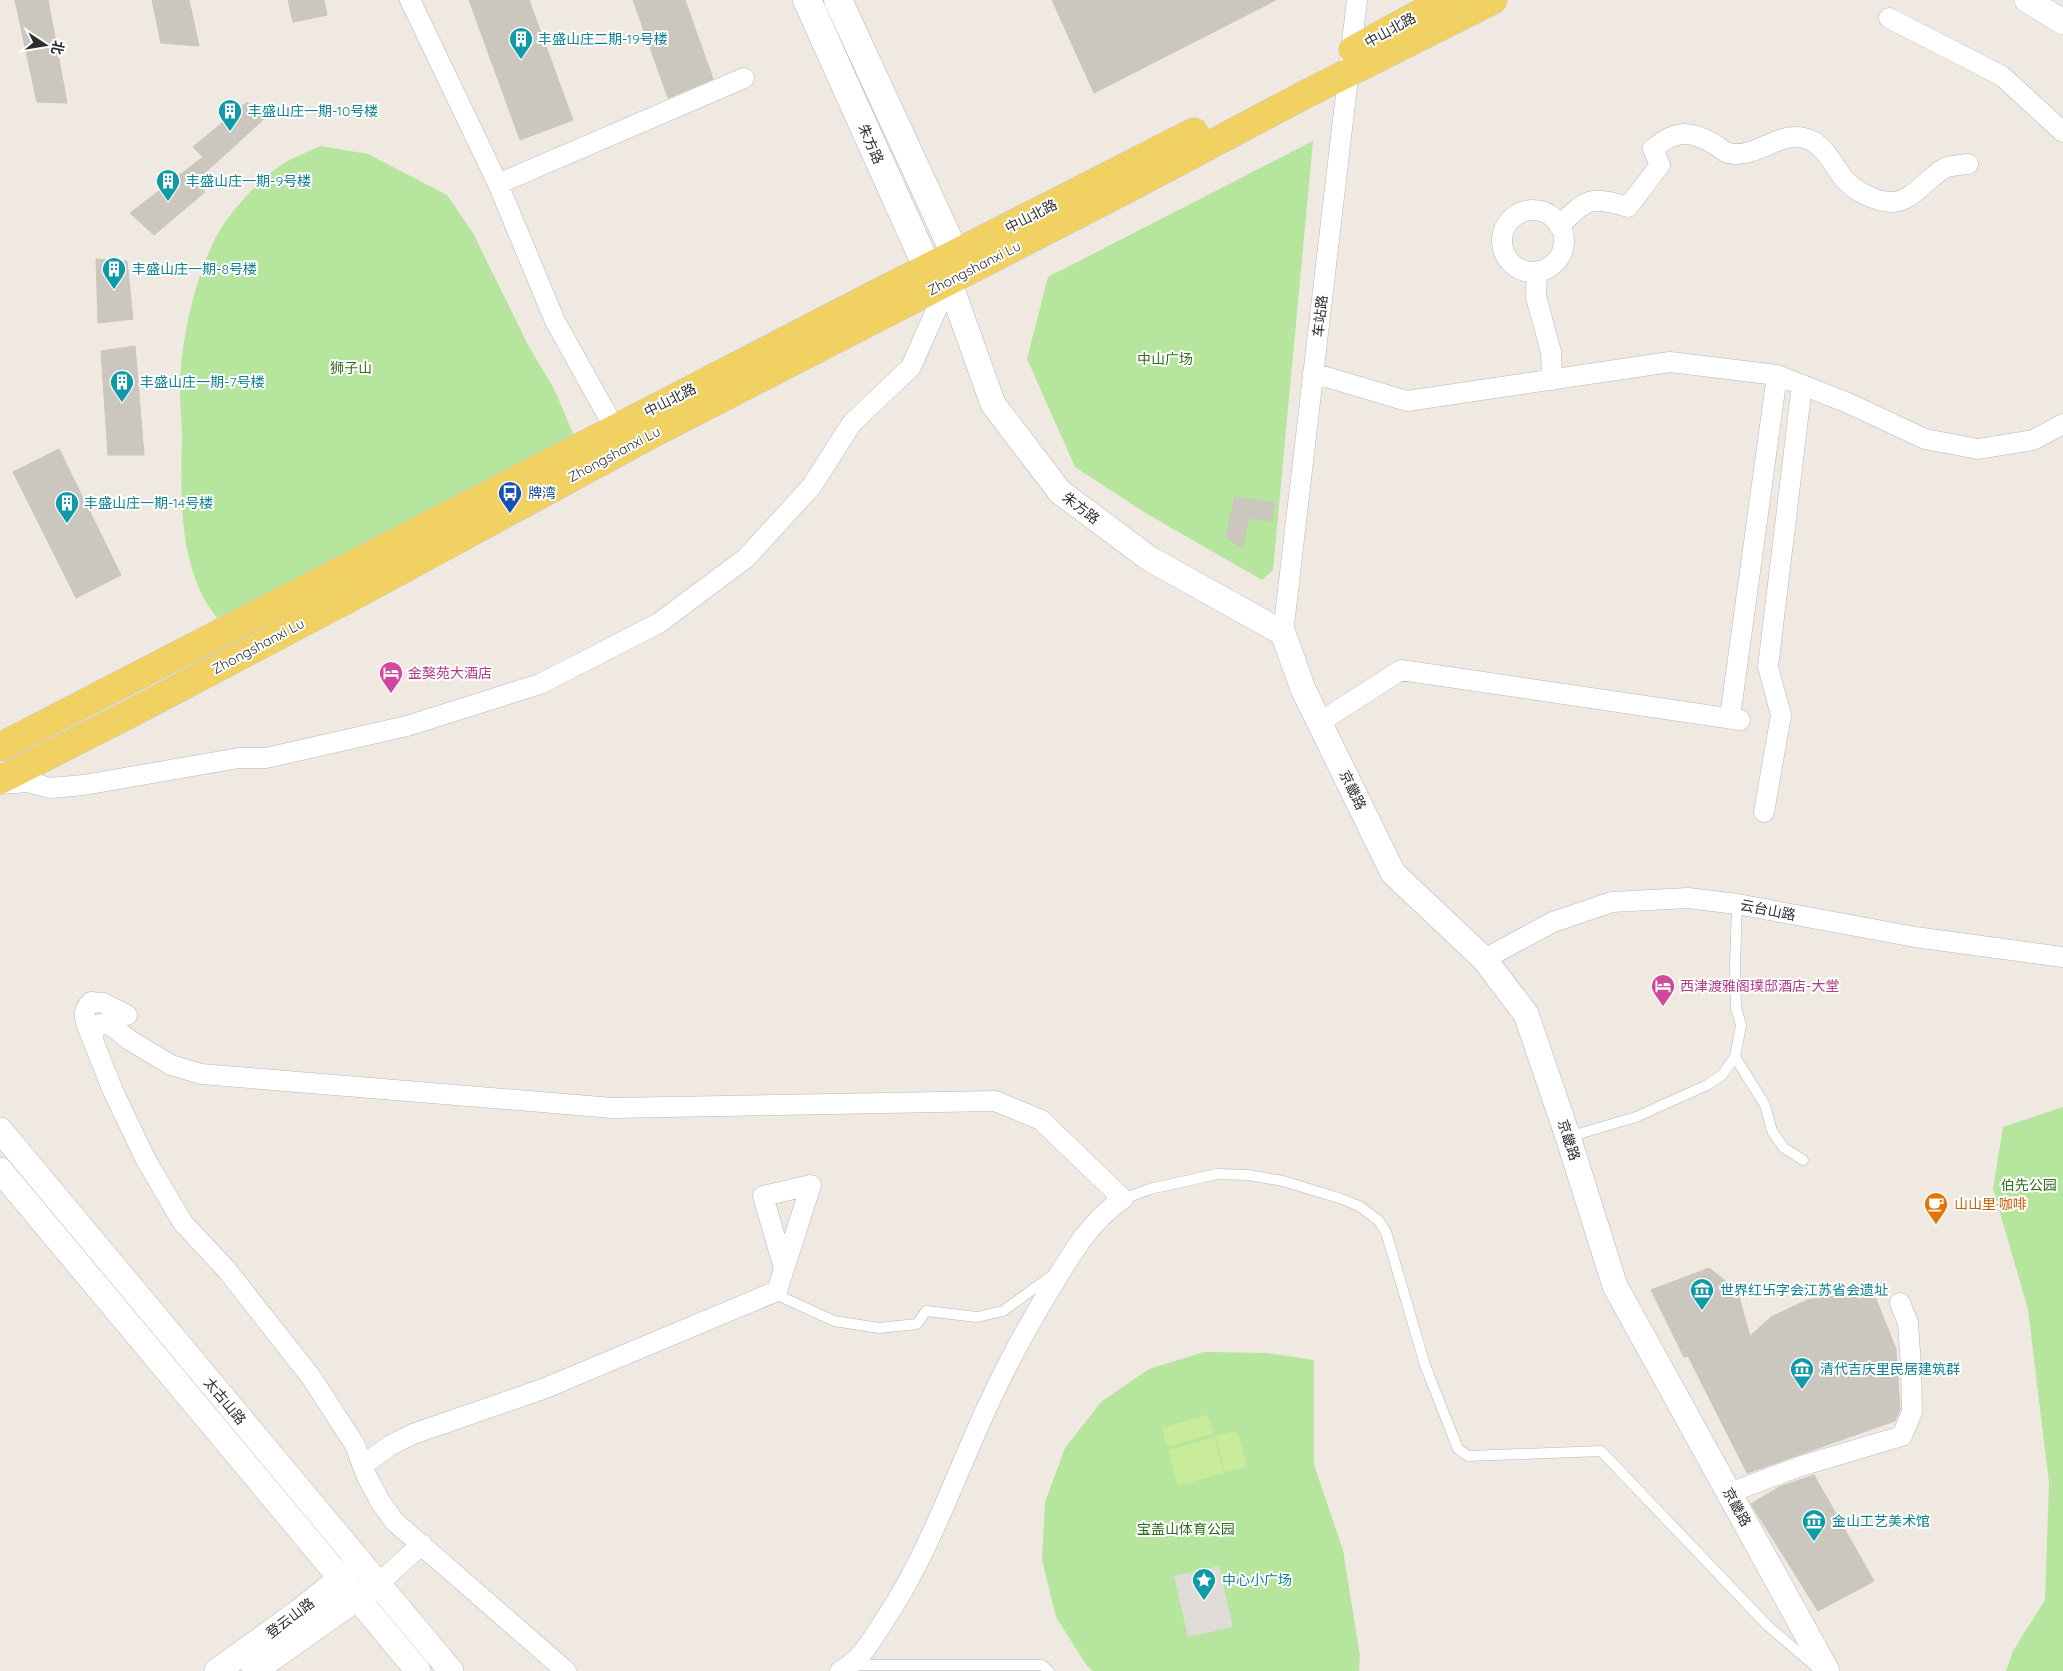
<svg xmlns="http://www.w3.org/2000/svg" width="2063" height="1671" font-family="Quicksand,'Noto Sans SC',sans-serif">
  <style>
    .green { fill: #b6e59e }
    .pitch { fill: #c9ec9a }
    .plaza { fill: #dfdcd8 }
    .building { fill: #cbc7bf; stroke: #cbc5ba }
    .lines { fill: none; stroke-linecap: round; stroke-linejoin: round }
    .service-casing { stroke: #b4b7c1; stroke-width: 11 }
    .minor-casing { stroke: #b4b7c1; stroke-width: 21 }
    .tertiary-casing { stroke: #b4b7c1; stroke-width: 26 }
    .secondary-casing { stroke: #b4b7c1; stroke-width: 29 }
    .primary-casing { stroke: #c9c9c9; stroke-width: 29 }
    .service { stroke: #fff; stroke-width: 10 }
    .minor { stroke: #fff; stroke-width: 20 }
    .tertiary { stroke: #fff; stroke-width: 25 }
    .secondary { stroke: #fff; stroke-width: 28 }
    .primary { stroke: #f2d163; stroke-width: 28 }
    .labels { text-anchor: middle; stroke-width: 4; stroke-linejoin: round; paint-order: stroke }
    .street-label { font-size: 14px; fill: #2e2e2e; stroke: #fff }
    .culture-label { font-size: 14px; fill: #0d838f; stroke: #fff; text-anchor: start }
    .park-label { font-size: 14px; fill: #2c6e1b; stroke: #fff }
    .transit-label { font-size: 14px; fill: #164399; stroke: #fff; text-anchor: start }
    .hotel-label { font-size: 14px; fill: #b23c85; stroke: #fff; text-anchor: start }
    .food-label { font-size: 14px; fill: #c56008; stroke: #fff; text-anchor: start }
  </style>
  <rect width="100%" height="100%" fill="#efe9e1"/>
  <!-- green -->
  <path class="green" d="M1313,141L1273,570L1262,580L1144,512L1075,467L1027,359L1048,277Z
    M321,146L368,154L447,195L473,233L528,345L554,389L579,447L217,618C177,567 181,496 182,435C182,422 180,408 180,394C179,348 194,280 215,239C228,213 261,177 286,162C297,156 309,151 321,146Z
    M2063,1107V1671H2006L2013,1651L2045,1600L2049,1483L2028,1309L1993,1189L2003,1127Z
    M1204,1352L1266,1353L1314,1360V1465L1343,1550L1360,1656L1359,1671H1093L1087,1666L1056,1617L1042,1560L1045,1502L1065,1448L1101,1402L1149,1369Z"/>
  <!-- pitch -->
  <path class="pitch" d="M1208,1415L1214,1433L1167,1447L1162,1428Z
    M1237,1431L1247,1466L1225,1472L1216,1436Z
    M1214,1437L1224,1473L1178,1486L1168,1450Z"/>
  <!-- plaza -->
  <path class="plaza" d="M1219,1566L1233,1627L1188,1637L1174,1576Z"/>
  <!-- building -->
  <path class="building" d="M15,0H48L67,103L37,102Z
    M152,0H189L199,46L161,43Z
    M288,0H324L327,15L293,22Z
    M469,0H529L573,120L520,140Z
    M633,0H685L713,79L668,98Z
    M1052,0H1276L1094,93Z
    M247,102L265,118L195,182L205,192L154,235L130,213L203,157L193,147Z
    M96,259L127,261L133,319L98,323Z
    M135,346L144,455H108L101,351Z
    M59,449L121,575L76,598L13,472Z
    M1235,497L1275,503L1272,521L1249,518L1242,548L1226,537Z
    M1709,1268L1737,1290L1750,1336L1771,1317L1807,1300L1852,1294L1876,1299L1896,1349L1900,1410L1895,1421L1747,1473L1688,1356L1684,1357L1651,1290Z
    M1814,1475L1874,1581L1818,1611L1751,1504L1779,1487Z"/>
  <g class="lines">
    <!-- service casing -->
    <g class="service-casing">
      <path id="service" d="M1735,1057L1765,1105L1772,1131L1784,1148L1803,1160
        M1568,1137L1636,1117L1707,1085L1722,1075L1735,1057L1741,1025L1736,1008L1735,965L1737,904
        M1123,1199L1150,1189L1217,1174L1248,1175L1283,1181L1342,1199L1359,1206L1378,1220L1386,1232L1425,1365L1458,1449L1468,1456L1601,1451L1768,1626L1815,1666
        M773,1293L834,1321L879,1328L917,1324L926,1311L977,1317L1003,1311L1054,1274
        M852,1665H1042L1049,1671"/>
    </g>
    <!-- minor casing -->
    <g class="minor-casing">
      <path id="minor" d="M410,0L498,184L555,321L615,429
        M1889,18L2002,76L2063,132
        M498,184L744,78
        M1502 241a31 31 0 1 1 62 0a31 31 0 1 1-62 0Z
        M1559,226C1588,198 1589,196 1628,207L1660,165L1653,149C1674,130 1690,130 1714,144C1722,149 1725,154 1734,154C1761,156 1786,125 1814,142C1828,151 1834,167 1845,180C1855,191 1876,202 1892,202C1912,202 1928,177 1945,168C1952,165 1960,165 1968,164
        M1537,271L1536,297L1551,352L1552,380
        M1313,373L1407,401L1670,362L1777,375L1848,403L1925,439L1978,449L2033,440L2063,424
        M1283,633L1357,0
        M1730,717L1777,375
        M1320,722L1401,670L1740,720
        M1,784L28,782L50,788L84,785L239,758H266L407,726L540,684L659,623L746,558L811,487L852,423L911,367L949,281
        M1764,812L1781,715L1768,667L1802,385
        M1484,959L1553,922L1612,902L1688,898L1737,904L1915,937L2063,957
        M92,1038C87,1025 79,1013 91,1002L103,1003L127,1015
        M363,1465L391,1445L413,1434L543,1389L777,1291L811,1185L763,1196L784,1268
        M1729,1493L1801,1466L1902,1436L1912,1412L1911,1366L1908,1323L1900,1303
        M378,1584L422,1544
        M566,1671L395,1522L381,1503L367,1477L355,1445L311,1377L226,1269L183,1223L146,1160L113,1091L92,1038L95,1029L100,1024L108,1023L131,1041L171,1065L201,1074L613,1108L995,1101L1041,1120L1123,1199C1091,1220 1072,1253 1052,1286C1030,1322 1009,1360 991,1399C956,1472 931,1550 886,1618C873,1637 862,1660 840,1671"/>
    </g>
    <!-- tertiary casing -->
    <g class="tertiary-casing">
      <path id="tertiary" d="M2027,0L2063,22
        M949,281L993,404L1060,492L1150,559L1283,633L1303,689L1393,873L1484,959L1526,1014L1568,1137L1615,1286L1827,1671
        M0,1130L451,1671
        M0,1170L418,1671
        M217,1671L296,1614L354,1568
        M254,1671L370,1589"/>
    </g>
    <!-- secondary casing -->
    <g class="secondary-casing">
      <path id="secondary" d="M807,0L936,287
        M838,0L964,273"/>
    </g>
    <!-- primary casing -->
    <g class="primary-casing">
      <path id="primary" d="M1353,50L1445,0
        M0,747L872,296L1194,132
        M0,780L139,709L361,592L648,436L1125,190L1304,95L1493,0"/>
    </g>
    <!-- service -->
    <use href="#service" class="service"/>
    <!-- minor -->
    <use href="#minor" class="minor"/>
    <!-- tertiary -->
    <use href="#tertiary" class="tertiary"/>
    <!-- secondary -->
    <use href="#secondary" class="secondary"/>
    <!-- primary -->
    <use href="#primary" class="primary"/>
  </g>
  <!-- icons -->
  <defs>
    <g id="building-pin" transform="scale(1.25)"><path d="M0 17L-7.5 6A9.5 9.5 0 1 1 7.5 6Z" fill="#0f9aa8" stroke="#fff"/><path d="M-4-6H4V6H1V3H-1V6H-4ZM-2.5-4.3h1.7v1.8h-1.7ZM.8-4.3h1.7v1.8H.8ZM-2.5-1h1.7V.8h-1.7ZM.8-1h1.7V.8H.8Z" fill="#fff"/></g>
    <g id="bus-pin" transform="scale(1.25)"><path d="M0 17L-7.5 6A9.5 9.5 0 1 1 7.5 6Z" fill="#1a4fb4" stroke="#fff"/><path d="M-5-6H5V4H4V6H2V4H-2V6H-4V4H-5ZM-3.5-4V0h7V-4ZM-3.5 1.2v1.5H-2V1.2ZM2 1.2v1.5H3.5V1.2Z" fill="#fff"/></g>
    <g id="hotel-pin" transform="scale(1.25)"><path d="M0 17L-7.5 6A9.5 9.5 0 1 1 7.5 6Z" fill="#d1479c" stroke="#fff"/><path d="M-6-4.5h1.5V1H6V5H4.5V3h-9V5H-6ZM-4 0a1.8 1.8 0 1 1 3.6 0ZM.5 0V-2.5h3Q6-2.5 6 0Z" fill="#fff"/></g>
    <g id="cafe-pin" transform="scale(1.25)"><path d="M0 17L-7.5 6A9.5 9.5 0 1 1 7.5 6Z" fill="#e8710a" stroke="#fff"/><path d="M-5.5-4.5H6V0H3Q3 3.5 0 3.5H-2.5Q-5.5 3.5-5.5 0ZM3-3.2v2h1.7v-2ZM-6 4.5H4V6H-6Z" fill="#fff"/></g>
    <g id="museum-pin" transform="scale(1.25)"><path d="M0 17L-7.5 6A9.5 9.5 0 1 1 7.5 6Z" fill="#0f9aa8" stroke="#fff"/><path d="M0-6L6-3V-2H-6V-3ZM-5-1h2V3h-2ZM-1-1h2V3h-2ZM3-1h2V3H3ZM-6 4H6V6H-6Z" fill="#fff"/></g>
    <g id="sight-pin" transform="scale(1.25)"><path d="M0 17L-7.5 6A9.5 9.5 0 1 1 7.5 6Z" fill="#0f9aa8" stroke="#fff"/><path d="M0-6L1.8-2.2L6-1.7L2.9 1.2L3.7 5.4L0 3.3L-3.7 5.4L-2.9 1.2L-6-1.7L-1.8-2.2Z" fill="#fff"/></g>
  </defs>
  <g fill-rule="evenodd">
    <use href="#building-pin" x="521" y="39"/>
    <use href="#building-pin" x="230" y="111"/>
    <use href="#building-pin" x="168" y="181"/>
    <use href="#building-pin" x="114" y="269"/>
    <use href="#building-pin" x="122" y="382"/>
    <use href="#bus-pin" x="510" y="493"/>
    <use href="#building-pin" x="67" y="503"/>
    <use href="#hotel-pin" x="391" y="673"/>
    <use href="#hotel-pin" x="1663" y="986"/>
    <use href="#cafe-pin" x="1936" y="1204"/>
    <use href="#museum-pin" x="1702" y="1290"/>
    <use href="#museum-pin" x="1802" y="1369"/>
    <use href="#museum-pin" x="1814" y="1521"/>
    <use href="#sight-pin" x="1204" y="1580"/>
  </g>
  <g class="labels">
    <!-- street labels -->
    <g class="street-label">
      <text transform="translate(1390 30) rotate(-29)" y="5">中山北路</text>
      <text transform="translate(871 144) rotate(66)" y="5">朱方路</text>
      <text transform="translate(1031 216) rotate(-27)" y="5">中山北路</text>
      <text transform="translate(974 268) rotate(-27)" y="5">Zhongshanxi Lu</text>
      <text transform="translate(1320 316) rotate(-84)" y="5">车站路</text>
      <text transform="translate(670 400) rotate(-27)" y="5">中山北路</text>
      <text transform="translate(614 454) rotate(-28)" y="5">Zhongshanxi Lu</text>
      <text transform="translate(1081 508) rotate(37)" y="5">朱方路</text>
      <text transform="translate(258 646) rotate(-28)" y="5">Zhongshanxi Lu</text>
      <text transform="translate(1353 790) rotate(64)" y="5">京畿路</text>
      <text transform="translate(1768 910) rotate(11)" y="5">云台山路</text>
      <text transform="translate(1569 1140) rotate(72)" y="5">京畿路</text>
      <text transform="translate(225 1401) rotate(50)" y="5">太古山路</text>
      <text transform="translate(1737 1507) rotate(61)" y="5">京畿路</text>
      <text transform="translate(290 1618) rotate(-37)" y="5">登云山路</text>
    </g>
    <!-- culture labels -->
    <g class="culture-label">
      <text x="538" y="44">丰盛山庄二期-19号楼</text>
      <text x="248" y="116">丰盛山庄一期-10号楼</text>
      <text x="186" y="186">丰盛山庄一期-9号楼</text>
      <text x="132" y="274">丰盛山庄一期-8号楼</text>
      <text x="140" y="387">丰盛山庄一期-7号楼</text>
      <text x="84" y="508">丰盛山庄一期-14号楼</text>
      <text x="1720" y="1295">世界红卐字会江苏省会遗址</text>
      <text x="1820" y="1374">清代吉庆里民居建筑群</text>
      <text x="1832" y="1526">金山工艺美术馆</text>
      <text x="1222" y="1585">中心小广场</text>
    </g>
    <!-- park labels -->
    <g class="park-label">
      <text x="1165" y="364">中山广场</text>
      <text x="351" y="373">狮子山</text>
      <text x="2029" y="1190">伯先公园</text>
      <text x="1186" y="1534">宝盖山体育公园</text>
    </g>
    <!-- transit labels -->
    <g class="transit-label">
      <text x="528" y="498">牌湾</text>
    </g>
    <!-- hotel labels -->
    <g class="hotel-label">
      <text x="408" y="678">金獒苑大酒店</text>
      <text x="1680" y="991">西津渡雅阁璞邸酒店-大堂</text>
    </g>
    <!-- food labels -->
    <g class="food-label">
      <text x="1954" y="1209">山山里·咖啡</text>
    </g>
  </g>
  <!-- north arrow -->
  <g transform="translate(45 45) rotate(102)" stroke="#ffffff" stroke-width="4" paint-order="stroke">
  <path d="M0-4L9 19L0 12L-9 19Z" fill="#2e2e2e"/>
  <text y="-8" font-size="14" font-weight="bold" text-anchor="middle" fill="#2e2e2e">北</text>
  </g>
</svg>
